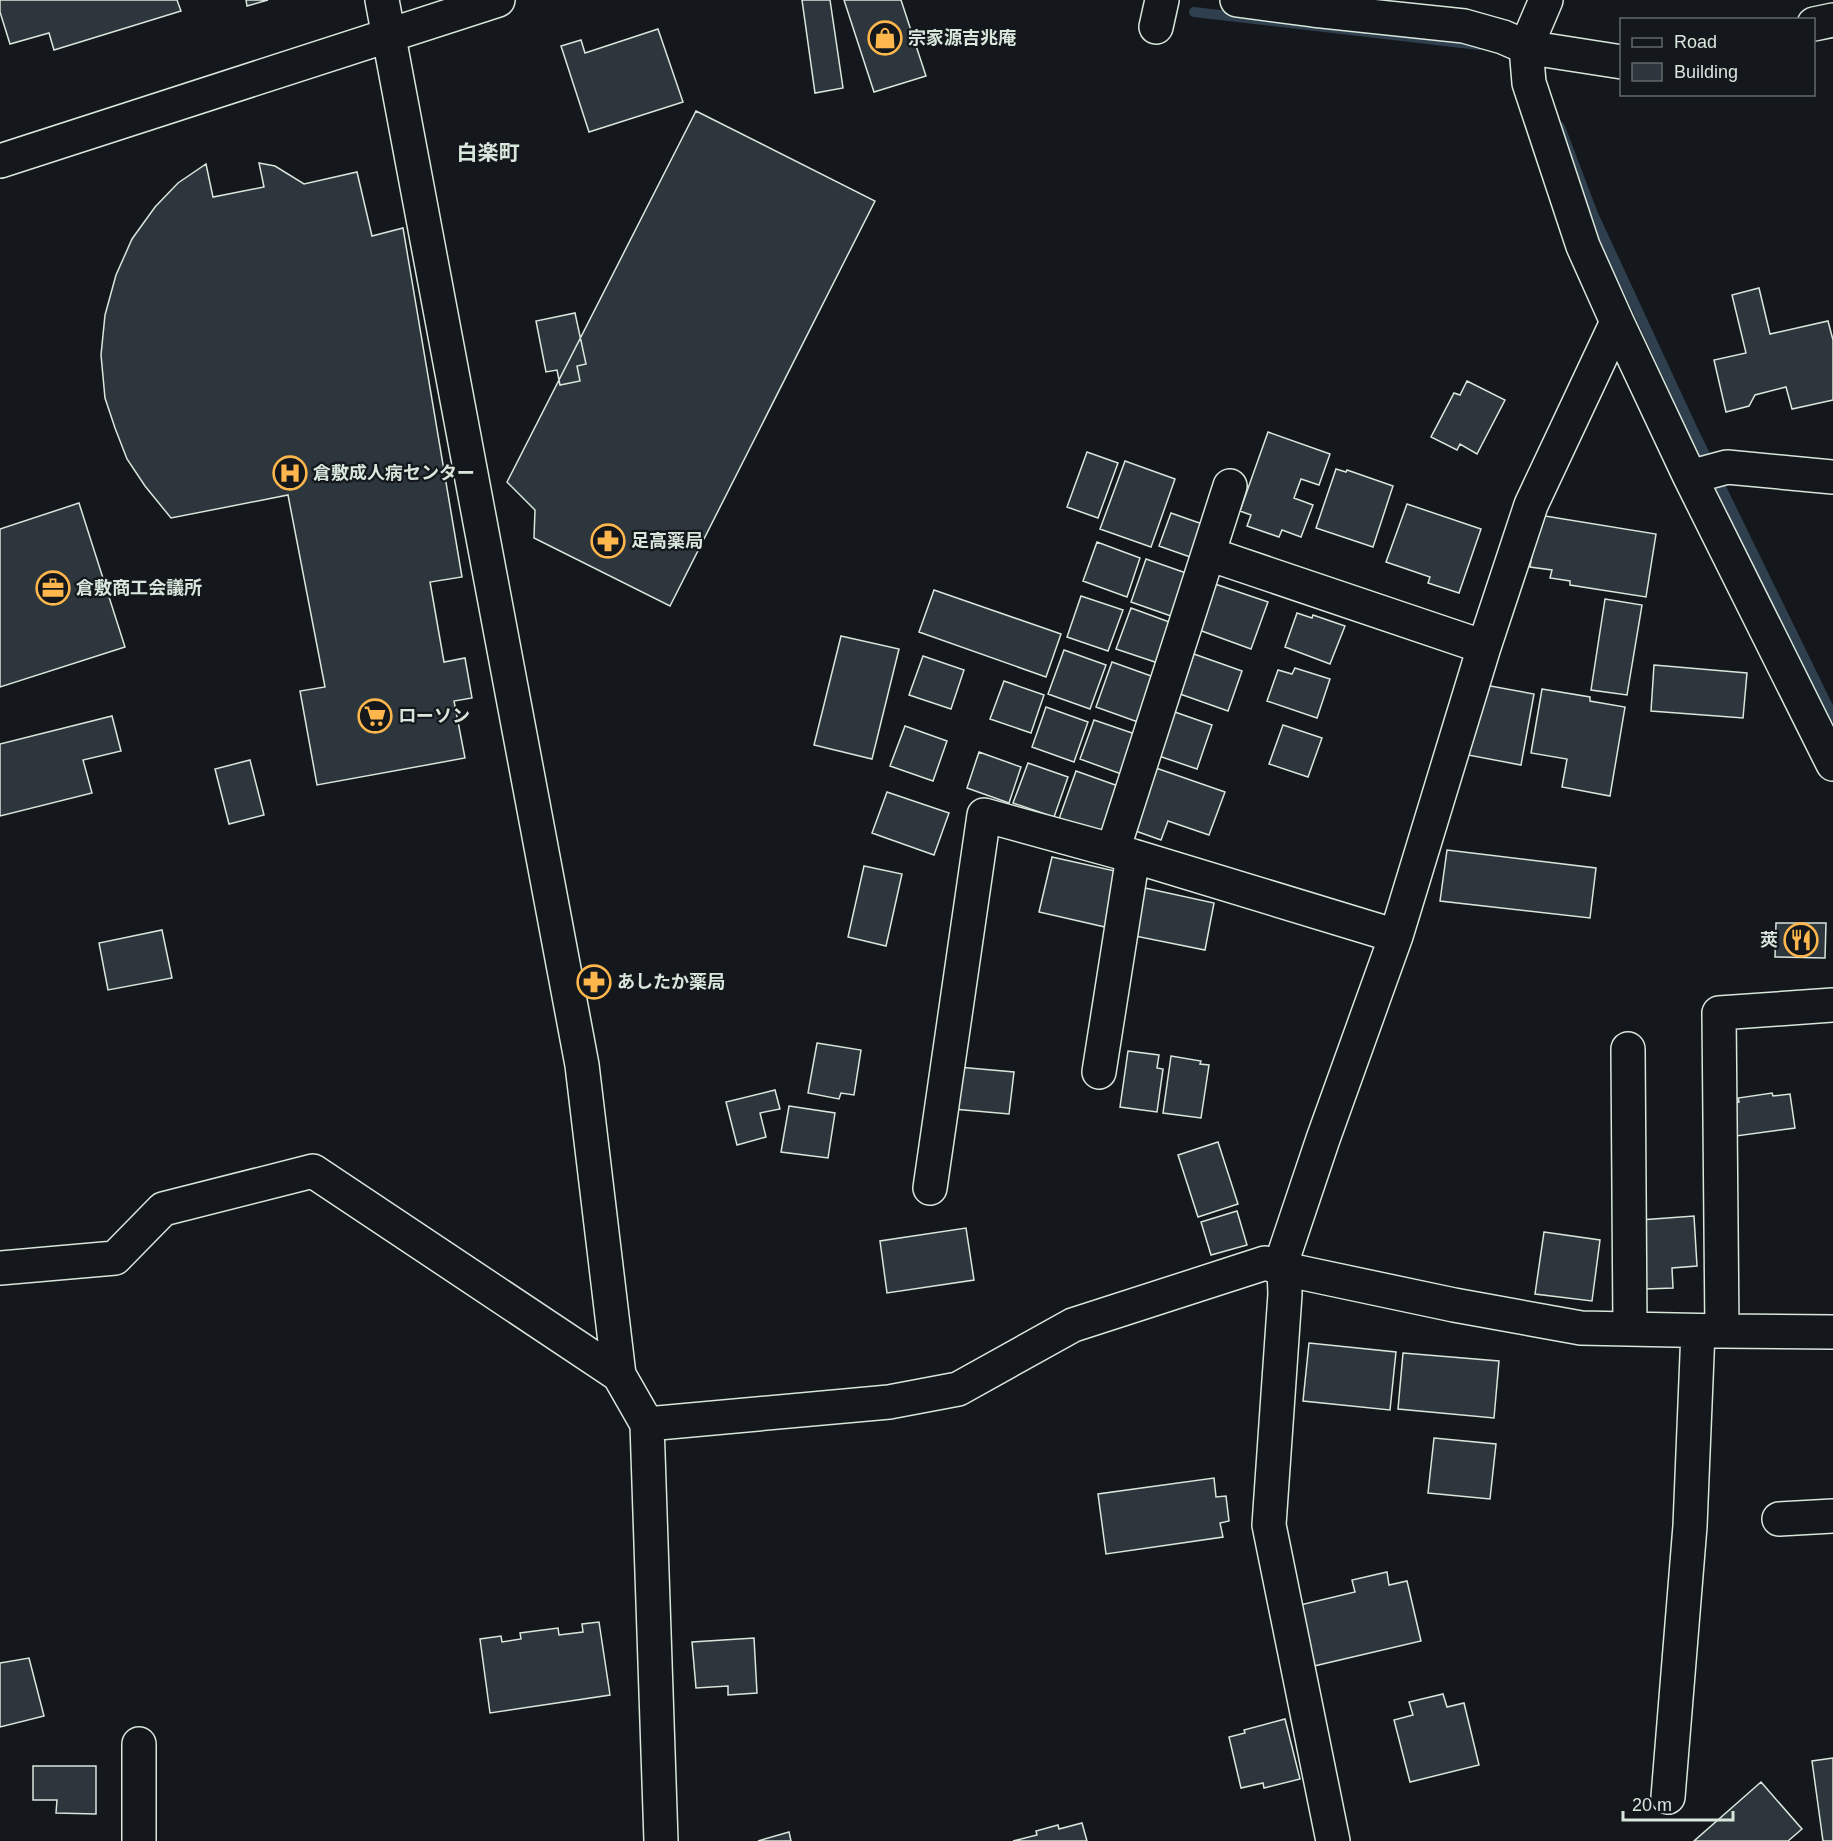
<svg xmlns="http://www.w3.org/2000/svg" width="1833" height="1841" font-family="Helvetica,'Noto Sans JP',sans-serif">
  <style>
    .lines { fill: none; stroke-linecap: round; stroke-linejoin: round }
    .stream { stroke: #2f3f4d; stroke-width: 10 }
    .building { fill: #2c363c; stroke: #d8e6dc; stroke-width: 1.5 }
    .minor-casing { stroke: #d8e6dc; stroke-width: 36 }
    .minor { stroke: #14181c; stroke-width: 33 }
    .labels { text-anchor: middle; stroke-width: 4.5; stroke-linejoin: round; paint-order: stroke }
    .poi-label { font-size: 18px; font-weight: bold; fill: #d8e6dc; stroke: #14181c; text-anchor: start }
    .quarter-label { font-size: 21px; font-weight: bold; fill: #d8e6dc; stroke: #14181c }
  </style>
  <rect width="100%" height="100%" fill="#14181c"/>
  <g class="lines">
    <!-- stream -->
    <path class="stream" d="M1194,12L1479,45
      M1560,127L1593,214L1692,428L1833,717"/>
  </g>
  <!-- building -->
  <path class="building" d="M0,0H177L181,11L54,50L49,33L10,44L0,12Z
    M246,0H268L247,6Z
    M802,0H830L843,88L815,93Z
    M844,0H901L926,76L874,92Z
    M658,29L683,102L589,132L561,46L581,40L585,53Z
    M696,111L875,201L670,606L534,538L535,510L507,482Z
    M259,163L275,166L304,184L357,172L372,236L403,228L462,577L430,582L444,662L465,658L472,698L454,701L465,758L317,785L300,691L325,687L288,495L171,518L145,486L127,459L115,428L105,398L101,355L105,315L116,275L132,239L155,207L178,183L206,164L213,197L264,187Z
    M1759,288L1770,334L1828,321L1833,340V400L1792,409L1786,387L1755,395L1749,406L1726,412L1714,360L1746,353L1732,295Z
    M575,313L586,364L577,366L580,381L560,385L557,370L546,372L536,321Z
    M1467,381L1505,400L1477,454L1460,444L1457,450L1431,437L1454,393L1460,395Z
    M1268,432L1330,454L1319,485L1301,479L1294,498L1313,505L1301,537L1282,530L1279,537L1247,526L1251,515L1240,511Z
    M1087,452L1118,463L1098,518L1067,507Z
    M1125,461L1175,479L1151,547L1100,529Z
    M1336,469L1346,472L1347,470L1393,486L1373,547L1316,528Z
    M79,503L125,647L0,687V529Z
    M1407,504L1481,529L1459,593L1428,583L1430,577L1386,562Z
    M1171,513L1208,526L1196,559L1159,546Z
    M1539,515L1656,534L1646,597L1570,585V581L1550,578L1552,570L1530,567Z
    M1097,542L1140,558L1127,597L1083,581Z
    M1146,559L1186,573L1171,616L1131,602Z
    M1215,584L1268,602L1251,649L1199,630Z
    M934,590L1061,634L1046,677L919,632Z
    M1081,596L1123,610L1108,651L1067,637Z
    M1605,599L1642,605L1627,695L1591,690Z
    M1131,608L1172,623L1158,663L1116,649Z
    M1297,613L1312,618L1313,615L1345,626L1330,664L1285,647Z
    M841,636L899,649L872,759L814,745Z
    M1064,650L1106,665L1090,709L1048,694Z
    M1194,654L1242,671L1228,711L1180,694Z
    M923,656L964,670L951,709L909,695Z
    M1112,662L1154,677L1138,722L1096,707Z
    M1654,665L1747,673L1743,718L1651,711Z
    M1295,668L1330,679L1317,718L1267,701L1278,670L1292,674Z
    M1004,681L1044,695L1031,733L990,719Z
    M1485,685L1534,694L1521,765L1468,755Z
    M1542,689L1590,697V701L1625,707L1610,796L1562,787L1567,759L1531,753Z
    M1046,707L1088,722L1074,762L1032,747Z
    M1172,711L1212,725L1197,769L1156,755Z
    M112,716L121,751L83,760L92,793L0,816V744Z
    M1094,720L1138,735L1124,775L1080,759Z
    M1283,725L1322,738L1308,777L1269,764Z
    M905,726L947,741L933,781L890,766Z
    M979,752L1021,767L1009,803L967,788Z
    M250,760L264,815L229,824L215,769Z
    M1028,763L1068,777L1054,817L1013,803Z
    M1153,767L1225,792L1209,835L1168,821L1161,840L1130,829Z
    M1076,771L1121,787L1104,835L1059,819Z
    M887,792L949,813L934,855L872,833Z
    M1447,850L1596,868L1590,918L1440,901Z
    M1052,857L1115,871L1105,927L1039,912Z
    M864,866L902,874L886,946L848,937Z
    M1145,888L1214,903L1205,950L1135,936Z
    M1776,923H1826L1825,958L1775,957Z
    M162,930L172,978L108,990L99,943Z
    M817,1043L861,1050L854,1095L841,1093L839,1099L808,1093Z
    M1128,1051L1159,1055L1157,1068L1163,1069L1157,1112L1120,1107Z
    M1171,1056L1201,1061L1200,1064L1209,1065L1201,1118L1163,1113Z
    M958,1067L1014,1072L1009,1114L953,1109Z
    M775,1090L780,1109L760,1113L766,1137L737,1145L726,1102Z
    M1772,1093L1773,1096L1790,1094L1795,1128L1736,1136L1724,1103L1739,1102L1738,1098Z
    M789,1106L835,1113L828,1158L781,1152Z
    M1218,1142L1238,1204L1198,1217L1178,1155Z
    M1237,1211L1247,1245L1211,1255L1201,1222Z
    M1694,1216L1697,1266L1672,1268L1673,1288L1645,1289L1640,1220Z
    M966,1228L974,1280L887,1293L880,1241Z
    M1544,1232L1600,1240L1592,1301L1535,1294Z
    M1309,1343L1396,1352L1390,1410L1303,1401Z
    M1403,1353L1499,1361L1494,1418L1398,1409Z
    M1434,1438L1496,1444L1490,1499L1428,1493Z
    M1214,1478L1216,1497L1226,1496L1229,1521L1220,1523L1223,1537L1106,1554L1098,1494Z
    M1387,1572L1389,1585L1407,1581L1421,1641L1314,1666L1300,1605L1355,1592L1352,1580Z
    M599,1622L610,1695L490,1713L480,1639L501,1636L502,1642L521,1639L520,1633L558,1628L559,1635L583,1632L582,1624Z
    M754,1638L757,1693L728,1695V1686L696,1688L692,1642Z
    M29,1658L44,1716L0,1727V1663Z
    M1443,1694L1447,1707L1464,1703L1479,1765L1410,1782L1394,1720L1413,1715L1409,1702Z
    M1285,1719L1300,1779L1264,1788L1263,1783L1241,1788L1229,1737L1245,1733L1244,1730Z
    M1833,1758V1841H1823L1812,1761Z
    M33,1766H96V1814L56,1813L57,1800H33Z
    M1761,1782L1802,1829L1788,1841H1694Z
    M1082,1823L1087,1841H1013L1037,1835L1036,1831L1058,1825L1059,1829Z
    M789,1832L791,1841H758Z"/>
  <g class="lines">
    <!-- minor casing -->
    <g class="minor-casing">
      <path id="minor" d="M382,0L582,1065L619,1375L647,1424L661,1841
        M1237,0L1313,10L1464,26L1503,37L1526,47L1622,62
        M1546,0L1526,47L1529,83L1583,246L1617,322L1690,477L1833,764
        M1814,24L1833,20
        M1156,27L1162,0
        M0,161L498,0
        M1690,477L1727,467L1833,477
        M1209,554L1484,647
        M1113,850L1230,486
        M1628,1049L1630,1329
        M1099,1072L1133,856
        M930,1188L984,815L1133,856L1396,936
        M0,1268L115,1258L163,1209L313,1171L619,1375
        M1722,1331L1719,1013L1833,1005
        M647,1424L889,1402L958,1389L1073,1325L1265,1263L1284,1269L1454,1305L1581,1328L1722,1331L1833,1332
        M1779,1519L1833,1516
        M139,1744V1841
        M1668,1797L1690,1526L1698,1331
        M1333,1841L1269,1525L1285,1294L1284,1269L1285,1252L1323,1139L1396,936L1484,647L1531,505L1617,322"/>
    </g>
    <!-- minor -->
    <use href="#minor" class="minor"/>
  </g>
  <!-- icons -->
  <defs>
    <g id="shop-ring" transform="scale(1.725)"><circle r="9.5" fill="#14181c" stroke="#ffb74d" stroke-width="1.5"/><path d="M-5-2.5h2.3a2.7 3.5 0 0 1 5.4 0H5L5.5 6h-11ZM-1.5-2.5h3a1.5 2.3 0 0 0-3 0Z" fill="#ffb74d"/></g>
    <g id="hospital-ring" transform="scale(1.725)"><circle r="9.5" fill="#14181c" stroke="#ffb74d" stroke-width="1.5"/><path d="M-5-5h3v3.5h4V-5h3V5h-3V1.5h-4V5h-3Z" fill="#ffb74d"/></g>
    <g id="pharmacy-ring" transform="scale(1.725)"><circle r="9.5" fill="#14181c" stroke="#ffb74d" stroke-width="1.5"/><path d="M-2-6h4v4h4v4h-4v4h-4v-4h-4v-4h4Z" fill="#ffb74d"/></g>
    <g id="office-ring" transform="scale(1.725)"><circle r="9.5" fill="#14181c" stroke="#ffb74d" stroke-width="1.5"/><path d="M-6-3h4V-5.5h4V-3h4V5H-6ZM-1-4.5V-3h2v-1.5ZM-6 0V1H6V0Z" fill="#ffb74d"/></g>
    <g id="supermarket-ring" transform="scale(1.725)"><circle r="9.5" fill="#14181c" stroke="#ffb74d" stroke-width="1.5"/><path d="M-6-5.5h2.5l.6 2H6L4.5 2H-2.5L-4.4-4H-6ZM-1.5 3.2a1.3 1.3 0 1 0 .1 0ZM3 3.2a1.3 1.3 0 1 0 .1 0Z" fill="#ffb74d"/></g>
    <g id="restaurant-ring" transform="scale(1.725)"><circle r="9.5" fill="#14181c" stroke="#ffb74d" stroke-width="1.5"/><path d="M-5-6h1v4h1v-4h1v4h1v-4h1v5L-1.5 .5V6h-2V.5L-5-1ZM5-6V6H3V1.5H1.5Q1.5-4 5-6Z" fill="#ffb74d"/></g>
  </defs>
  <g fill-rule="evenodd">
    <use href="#shop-ring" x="885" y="38"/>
    <use href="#hospital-ring" x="290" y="473"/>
    <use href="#pharmacy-ring" x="608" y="541"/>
    <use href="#office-ring" x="53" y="588"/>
    <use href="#supermarket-ring" x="375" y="716"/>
    <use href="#restaurant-ring" x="1801" y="940"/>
    <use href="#pharmacy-ring" x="594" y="982"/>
  </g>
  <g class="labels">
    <!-- poi labels -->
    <g class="poi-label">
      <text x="908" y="44">宗家源吉兆庵</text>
      <text x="313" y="479">倉敷成人病センター</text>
      <text x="631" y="547">足高薬局</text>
      <text x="76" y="594">倉敷商工会議所</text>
      <text x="398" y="722">ローソン</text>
      <text x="1778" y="946" text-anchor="end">莢</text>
      <text x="617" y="988">あしたか薬局</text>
    </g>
    <!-- quarter labels -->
    <g class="quarter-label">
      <text x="488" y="160">白楽町</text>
    </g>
  </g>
  <!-- legend -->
  <rect x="1620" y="18" width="195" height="78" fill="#14181c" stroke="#626a69" stroke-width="1.5"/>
  <rect x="1632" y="38" width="30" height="9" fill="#14181c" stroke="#626a69" stroke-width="1.5"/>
  <text x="1674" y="48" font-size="18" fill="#d8e6dc">Road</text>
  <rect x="1632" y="63" width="30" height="18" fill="#2c363c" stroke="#626a69" stroke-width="1.5"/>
  <text x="1674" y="78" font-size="18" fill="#d8e6dc">Building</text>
  <!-- scale -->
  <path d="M1623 1811v9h110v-9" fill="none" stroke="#d8e6dc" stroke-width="3"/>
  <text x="1632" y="1811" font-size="18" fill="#d8e6dc" stroke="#14181c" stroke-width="4.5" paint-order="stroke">20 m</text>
</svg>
